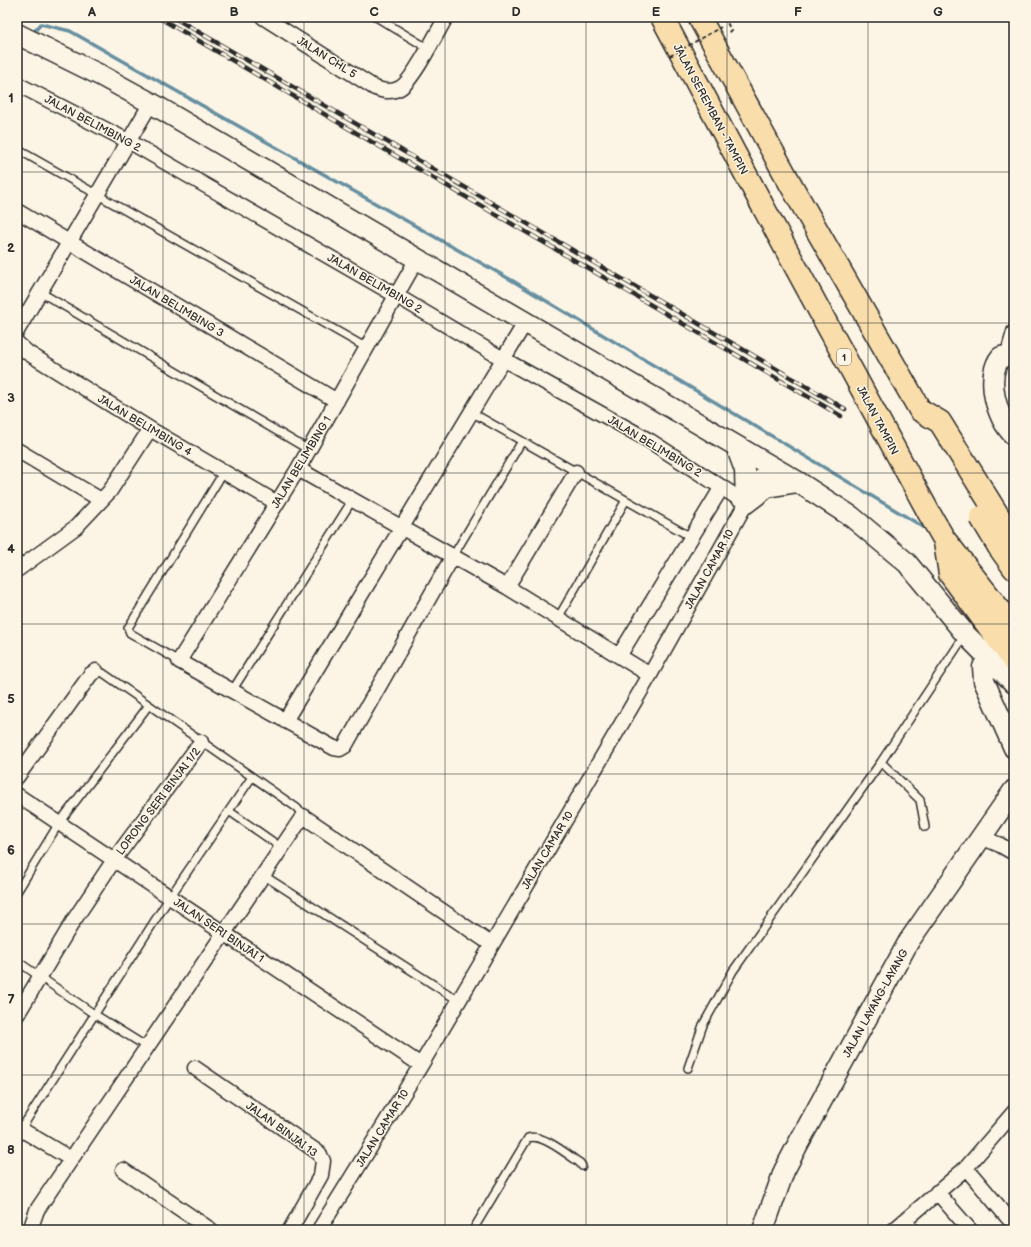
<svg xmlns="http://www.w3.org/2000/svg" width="1031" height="1247" font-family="'Balsamiq Sans',sans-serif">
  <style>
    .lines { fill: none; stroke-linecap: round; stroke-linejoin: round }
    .stream { stroke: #668fa1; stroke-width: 3.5 }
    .lane-casing { stroke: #2b2b2b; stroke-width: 10 }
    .street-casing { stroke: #2b2b2b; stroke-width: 17 }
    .secondary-casing { stroke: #2b2b2b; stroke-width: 23 }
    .highway-casing { stroke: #2b2b2b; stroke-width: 25 }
    .path { stroke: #2b2b2b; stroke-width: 2; stroke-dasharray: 4 3; stroke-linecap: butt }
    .lane { stroke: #fcf5e5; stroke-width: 7 }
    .street { stroke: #fcf5e5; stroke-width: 14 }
    .secondary { stroke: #fcf5e5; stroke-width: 20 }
    .highway { stroke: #f9ddab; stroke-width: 22 }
    .rail-casing { stroke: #2b2b2b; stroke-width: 4.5 }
    .rail { stroke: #fcf5e5; stroke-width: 3; stroke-dasharray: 9; stroke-linecap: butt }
    .highway-bridge-casing { stroke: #2b2b2b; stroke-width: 25; stroke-linecap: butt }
    .path-bridge { stroke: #2b2b2b; stroke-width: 2; stroke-dasharray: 4 3; stroke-linecap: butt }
    .highway-bridge { stroke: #f9ddab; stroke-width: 22 }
    .grid { fill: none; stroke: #2b2b2b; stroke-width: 1; stroke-opacity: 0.55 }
    .labels { text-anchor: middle; stroke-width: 3; stroke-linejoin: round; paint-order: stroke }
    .shield { fill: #fcf5e5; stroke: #6a6863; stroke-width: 1 }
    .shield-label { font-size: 10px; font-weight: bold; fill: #2b2b2b }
    .street-label { font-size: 11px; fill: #2b2b2b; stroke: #fcf5e5 }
    .neatline { fill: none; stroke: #2b2b2b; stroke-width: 1.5 }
    .grid-label { font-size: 13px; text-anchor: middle; font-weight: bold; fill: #2b2b2b }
  </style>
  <rect width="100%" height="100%" fill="#fcf5e5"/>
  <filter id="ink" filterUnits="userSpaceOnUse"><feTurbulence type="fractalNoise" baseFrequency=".025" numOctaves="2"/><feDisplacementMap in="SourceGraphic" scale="8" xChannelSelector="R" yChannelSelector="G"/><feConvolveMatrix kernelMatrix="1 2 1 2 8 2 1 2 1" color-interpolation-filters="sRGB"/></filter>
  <g filter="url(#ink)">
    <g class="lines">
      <!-- stream -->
      <path class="stream" d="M32,34L41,24L70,31L513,281L925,528
        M17,49L22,44"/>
      <!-- lane casing -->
      <g class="lane-casing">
        <path id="lane" d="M376,17L429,49
          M17,149L367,348
          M40,292L309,450
          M471,412L691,537
          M453,556L522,441
          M558,618L626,500
          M179,661L130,633L128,628L223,473
          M96,671L103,673L297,808L303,816
          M232,691L353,499
          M881,762L920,800L925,827
          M229,811L282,848
          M263,875L459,1001
          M17,892L59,823L149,705
          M17,961L94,1014L147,1047
          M688,1068L703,1025L733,971L881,762L965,635
          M21,1129L170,897L252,777
          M473,1230L528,1138C542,1133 568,1155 580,1163L582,1166"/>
      </g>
      <!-- street casing -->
      <g class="street-casing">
        <path id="street" d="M263,17L375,88C383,91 391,93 400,88C412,82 438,31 446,17
          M17,84L130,142L397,296L503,359L650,441L746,503
          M17,211L337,401
          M417,259L298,469L179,661L334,748L340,749L345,746L453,556
          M17,331L151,103
          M17,343L28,353L150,429L277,503
          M1013,354L1010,346L1014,332
          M17,450L101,500
          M298,469L507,587L650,675
          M17,570L76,527L110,491L150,429
          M507,587L576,472
          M619,656L722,487
          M285,721L525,323
          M17,777L91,674L96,671
          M17,795L421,1065
          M981,837L1000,845L1014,853
          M17,1015L74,920L114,860L201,742
          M195,1068L319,1153L323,1161L321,1175L290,1230
          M17,1127L71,1159
          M966,1168L1009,1219
          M123,1170L211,1230
          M937,1192L970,1230
          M904,1221L912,1230
          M30,1230L37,1210L303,816L491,944
          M319,1230L421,1065L570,812L650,675L768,464
          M894,1230L966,1168L1014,1112"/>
      </g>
      <!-- secondary casing -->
      <g class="secondary-casing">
        <path id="secondary" d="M17,34L100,75L151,103L798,482L852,517L907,563L966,635L1014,683
          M1014,354L1001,357C985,376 996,419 1014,435
          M736,446L745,470L746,503
          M746,503L767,487L798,482
          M988,658L983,667L984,681L1014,748
          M763,1230L784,1171L798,1144L909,941L1014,790"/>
      </g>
      <!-- highway casing -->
      <g class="highway-casing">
        <path id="highway" d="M662,17L760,201
          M699,17L791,185L920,410
          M929,513L944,539L1014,628
          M945,542L950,574L1014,661
          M999,547L1014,568"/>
      </g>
      <!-- path -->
      <path class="path" d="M724,17L731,30L727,34"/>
      <!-- lane -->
      <use href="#lane" class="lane"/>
      <!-- street -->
      <use href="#street" class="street"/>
      <!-- secondary -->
      <use href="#secondary" class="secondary"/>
      <!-- highway -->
      <use href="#highway" class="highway"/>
      <!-- rail casing -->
      <g class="rail-casing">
        <path id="rail" d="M158,17L841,416
          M173,17L845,409"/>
      </g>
      <!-- rail -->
      <use href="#rail" class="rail"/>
      <!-- highway-bridge casing -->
      <g class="highway-bridge-casing">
        <path id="highway-bridge" d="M760,201L929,513
          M920,410L940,422L1014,541
          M981,517L999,547"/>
      </g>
      <!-- path-bridge -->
      <path class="path-bridge" d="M670,56L721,27"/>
      <!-- highway-bridge -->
      <use href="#highway-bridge" class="highway-bridge"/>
    </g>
  </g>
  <!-- grid -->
  <path class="grid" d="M163,17V1230M304,17V1230M445,17V1230M586,17V1230M727,17V1230M868,17V1230M17,172H1014M17,323H1014M17,473H1014M17,624H1014M17,774H1014M17,924H1014M17,1075H1014"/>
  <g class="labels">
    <!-- shield labels -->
    <rect class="shield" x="837" y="349" width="14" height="16" rx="3"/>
    <g class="shield-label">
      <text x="844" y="361">1</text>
    </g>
    <!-- street labels -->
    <g class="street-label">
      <text transform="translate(327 57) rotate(32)" y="4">JALAN CHL 5</text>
      <text transform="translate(711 109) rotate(62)" y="4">JALAN SEREMBAN - TAMPIN</text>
      <text transform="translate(93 123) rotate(28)" y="4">JALAN BELIMBING 2</text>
      <text transform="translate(375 283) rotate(30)" y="4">JALAN BELIMBING 2</text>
      <text transform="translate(177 306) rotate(31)" y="4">JALAN BELIMBING 3</text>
      <text transform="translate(878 420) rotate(62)" y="4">JALAN TAMPIN</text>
      <text transform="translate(145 425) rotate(31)" y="4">JALAN BELIMBING 4</text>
      <text transform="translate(655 446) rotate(31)" y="4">JALAN BELIMBING 2</text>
      <text transform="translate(301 462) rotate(-59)" y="4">JALAN BELIMBING 1</text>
      <text transform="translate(709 569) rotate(-61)" y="4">JALAN CAMAR 10</text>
      <text transform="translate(158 801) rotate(-53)" y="4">LORONG SERI BINJAI 1/2</text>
      <text transform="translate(547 850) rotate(-59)" y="4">JALAN CAMAR 10</text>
      <text transform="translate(219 930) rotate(34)" y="4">JALAN SERI BINJAI 1</text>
      <text transform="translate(875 1003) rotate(-61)" y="4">JALAN LAYANG-LAYANG</text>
      <text transform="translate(382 1128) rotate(-58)" y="4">JALAN CAMAR 10</text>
      <text transform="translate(282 1129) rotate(36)" y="4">JALAN BINJAI 13</text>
    </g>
  </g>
  <!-- margin -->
  <rect width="1031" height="1247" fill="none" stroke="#fcf5e5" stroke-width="44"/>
  <rect x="22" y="22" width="987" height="1203" class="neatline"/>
  <g class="grid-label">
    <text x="92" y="16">A</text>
    <text x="234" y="16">B</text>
    <text x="374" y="16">C</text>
    <text x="516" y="16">D</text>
    <text x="656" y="16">E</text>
    <text x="798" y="16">F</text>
    <text x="938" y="16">G</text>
    <text x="11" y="102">1</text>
    <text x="11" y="252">2</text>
    <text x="11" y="402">3</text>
    <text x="11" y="553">4</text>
    <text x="11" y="703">5</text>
    <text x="11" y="854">6</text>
    <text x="11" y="1004">7</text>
    <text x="11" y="1154">8</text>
  </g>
</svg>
